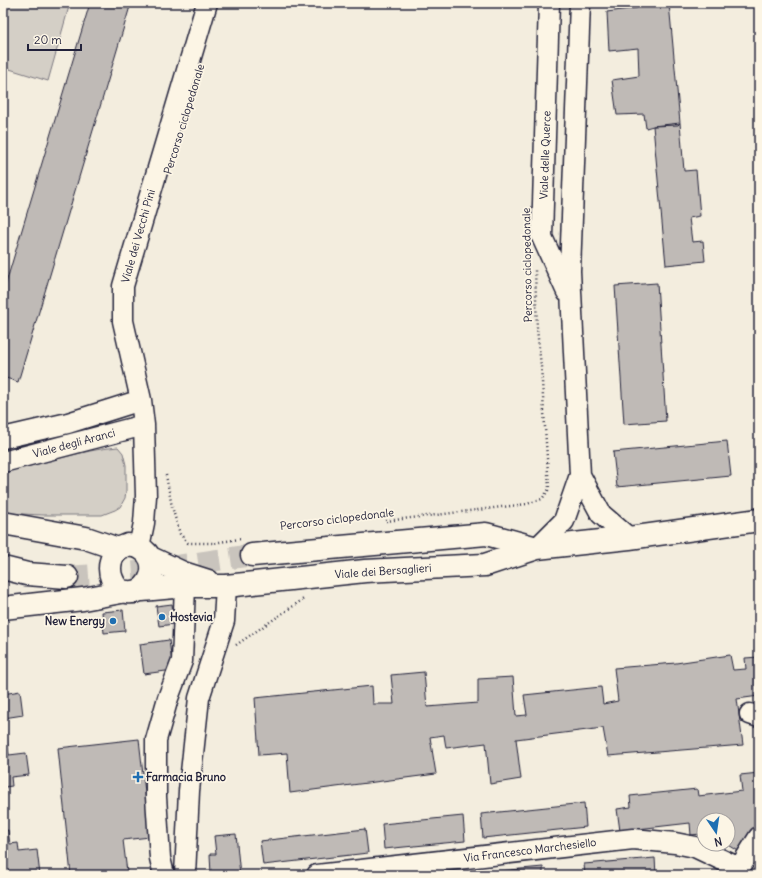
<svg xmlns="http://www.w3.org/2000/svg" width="762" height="878" font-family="Delius,sans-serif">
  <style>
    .green { fill: #d4cfc6; stroke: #7b7880 }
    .building { fill: #bfbab6; stroke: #22223b }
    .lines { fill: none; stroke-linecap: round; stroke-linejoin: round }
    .secondary-tunnel { stroke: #c9c4bd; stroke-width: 22; stroke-dasharray: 22 11; stroke-linecap: butt }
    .street-casing { stroke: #22223b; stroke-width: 23 }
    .secondary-casing { stroke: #22223b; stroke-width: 25 }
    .path { stroke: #22223b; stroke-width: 2.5; stroke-dasharray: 1 3; stroke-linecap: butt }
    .street { stroke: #fcf5e5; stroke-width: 20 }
    .secondary { stroke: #fcf5e5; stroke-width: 22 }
    .poi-dot { fill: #1f6fb2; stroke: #fcf5e5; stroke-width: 1.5 }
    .labels { text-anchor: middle; stroke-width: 3.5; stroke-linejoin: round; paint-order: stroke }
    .street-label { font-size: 11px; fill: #22223b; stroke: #fcf5e5 }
    .poi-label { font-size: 11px; font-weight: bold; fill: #22223b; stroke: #fcf5e5; text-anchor: start }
  </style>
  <rect width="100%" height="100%" fill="#f3edde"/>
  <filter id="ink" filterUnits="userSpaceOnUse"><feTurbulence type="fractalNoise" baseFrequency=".025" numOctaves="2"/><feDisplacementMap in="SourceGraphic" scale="8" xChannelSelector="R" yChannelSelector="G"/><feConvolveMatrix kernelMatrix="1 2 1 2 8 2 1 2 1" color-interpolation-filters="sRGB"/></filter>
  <g filter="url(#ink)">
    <!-- green -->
    <path class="green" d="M3,3H70L48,81L3,67Z
      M118,447L123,453L126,465V491L125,498L120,507L115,510L102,515H43L3,513V472C42,465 79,450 118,447Z"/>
    <!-- building -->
    <path class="building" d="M90,3H131L18,382L3,377V293Z
      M637,3H669L680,123L678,125L653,126L646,128L644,114L617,115L612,80L639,76L638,48L609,51L607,12L637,8Z
      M680,123L684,171L696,170L700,216L689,218L692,242L703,241L705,261L666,265L653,126Z
      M657,283L666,421L624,424L615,286Z
      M727,441L731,476L617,487L613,452Z
      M172,604L174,624L159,626L156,606Z
      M123,610L125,631L104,633L102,612Z
      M169,640L173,670L144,674L140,644Z
      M730,655L733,670L746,669L745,658L759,657V696L737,699L743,745L608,756L603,728L516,739L521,779L490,784L486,743L446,748L444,735L430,737L436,774L290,793L287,753L259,755L255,698L372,686L373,704H394L391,675L424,672L427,707L478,703V679L513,677L516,716L527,715L524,695L601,687L603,704L618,701L614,668L676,663Z
      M20,691L23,715L4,718L9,755L26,753L29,775L11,777L12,786L5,787L6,796H3V694Z
      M139,739L150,837L123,840L127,872L102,875H71L58,748Z
      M759,773V819L740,852L727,844H728V820H704V838H702L701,834L691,835L690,823L620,831L617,809L631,807L630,796L697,789L698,796L742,791L740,775Z
      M584,803L586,827L483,838L481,814Z
      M463,816L465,841L384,849L382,824Z
      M365,829L368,853L263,865L260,841Z
      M8,830L10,844L18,843L19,852L37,850L40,875H3V831Z
      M236,834L240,875H211L210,854H216L214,836Z
      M655,858L656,875H585L584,864Z
      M543,867V875H478V873Z"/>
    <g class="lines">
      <!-- secondary-tunnel -->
      <path class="secondary-tunnel" d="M67,577L136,572L252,555"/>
      <!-- street casing -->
      <g class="street-casing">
        <path id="street" d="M549,3L542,237L567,292
          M3,438L68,423L141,400
          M3,462L144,425
          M580,475L601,514L629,538
          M139,547L144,523L146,496L144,425L141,400L123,321V286L207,3
          M537,548L564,521L580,475L570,271L580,3
          M750,714L759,717
          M164,875L160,858L156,797V740L168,698L182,661L185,586
          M185,875L189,791L199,698L224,621L226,586
          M317,875L633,839L675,843L695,847L739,868
          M735,875L759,837"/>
      </g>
      <!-- secondary casing -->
      <g class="secondary-casing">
        <path id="secondary" d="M3,523L86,538L118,549
          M128,545C132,546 137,546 140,548C162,559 152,595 127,592C118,591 115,586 112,579C108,569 110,554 120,548C122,547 126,546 128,545Z
          M252,555L486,534L537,548
          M151,558L183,573L208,581
          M3,568L27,574L67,577
          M142,590L185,586H226L365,571L485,565L537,548L629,538L759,520
          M3,608L83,599L121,592"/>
      </g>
      <!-- path -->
      <path class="path" d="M166,475L172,507L180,534L188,543H213L240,539
        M386,521L527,504L542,499L549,489L541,366L537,329L535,269
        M236,645L305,598"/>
      <!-- street -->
      <use href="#street" class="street"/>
      <!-- secondary -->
      <use href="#secondary" class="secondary"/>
    </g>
  </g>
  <!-- markers -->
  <g class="poi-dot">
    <circle cx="162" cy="617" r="4"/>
    <circle cx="113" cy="621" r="4"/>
    <path d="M136 771h4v4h4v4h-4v4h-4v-4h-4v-4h4z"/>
  </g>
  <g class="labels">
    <!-- street labels -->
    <g class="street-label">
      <text transform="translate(184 119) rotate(-73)" y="4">Percorso ciclopedonale</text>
      <text transform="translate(545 155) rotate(-88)" y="4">Viale delle Querce</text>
      <text transform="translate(138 236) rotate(-74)" y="4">Viale dei Vecchi Pini</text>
      <text transform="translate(527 265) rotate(-91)" y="4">Percorso ciclopedonale</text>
      <text transform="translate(74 443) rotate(-15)" y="4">Viale degli Aranci</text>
      <text transform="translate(337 519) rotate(-7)" y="4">Percorso ciclopedonale</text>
      <text transform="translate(383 571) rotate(-4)" y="4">Viale dei Bersaglieri</text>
      <text transform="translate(530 850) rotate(-7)" y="4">Via Francesco Marchesiello</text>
    </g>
    <!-- poi labels -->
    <g class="poi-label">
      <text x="170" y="621">Hostevia</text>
      <text x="105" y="625" text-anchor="end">New Energy</text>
      <text x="146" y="781">Farmacia Bruno</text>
    </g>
  </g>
  <!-- margin -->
  <rect width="762" height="878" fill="none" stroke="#fcf5e5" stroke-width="16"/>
  <rect x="8" y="8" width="746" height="862" fill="none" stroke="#22223b" stroke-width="1.5" filter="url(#ink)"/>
  <!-- north arrow -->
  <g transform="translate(716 832) rotate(167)"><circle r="19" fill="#fcf5e5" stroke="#a5a1a1"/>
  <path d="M0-3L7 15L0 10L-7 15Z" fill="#1f6fb2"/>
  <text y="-6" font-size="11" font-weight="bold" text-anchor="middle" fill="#22223b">N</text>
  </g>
  <!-- scale -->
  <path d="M28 44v6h53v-6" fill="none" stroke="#22223b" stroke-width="2"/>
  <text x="34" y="44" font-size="12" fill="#22223b" stroke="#fcf5e5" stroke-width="3" paint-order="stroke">20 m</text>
</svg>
